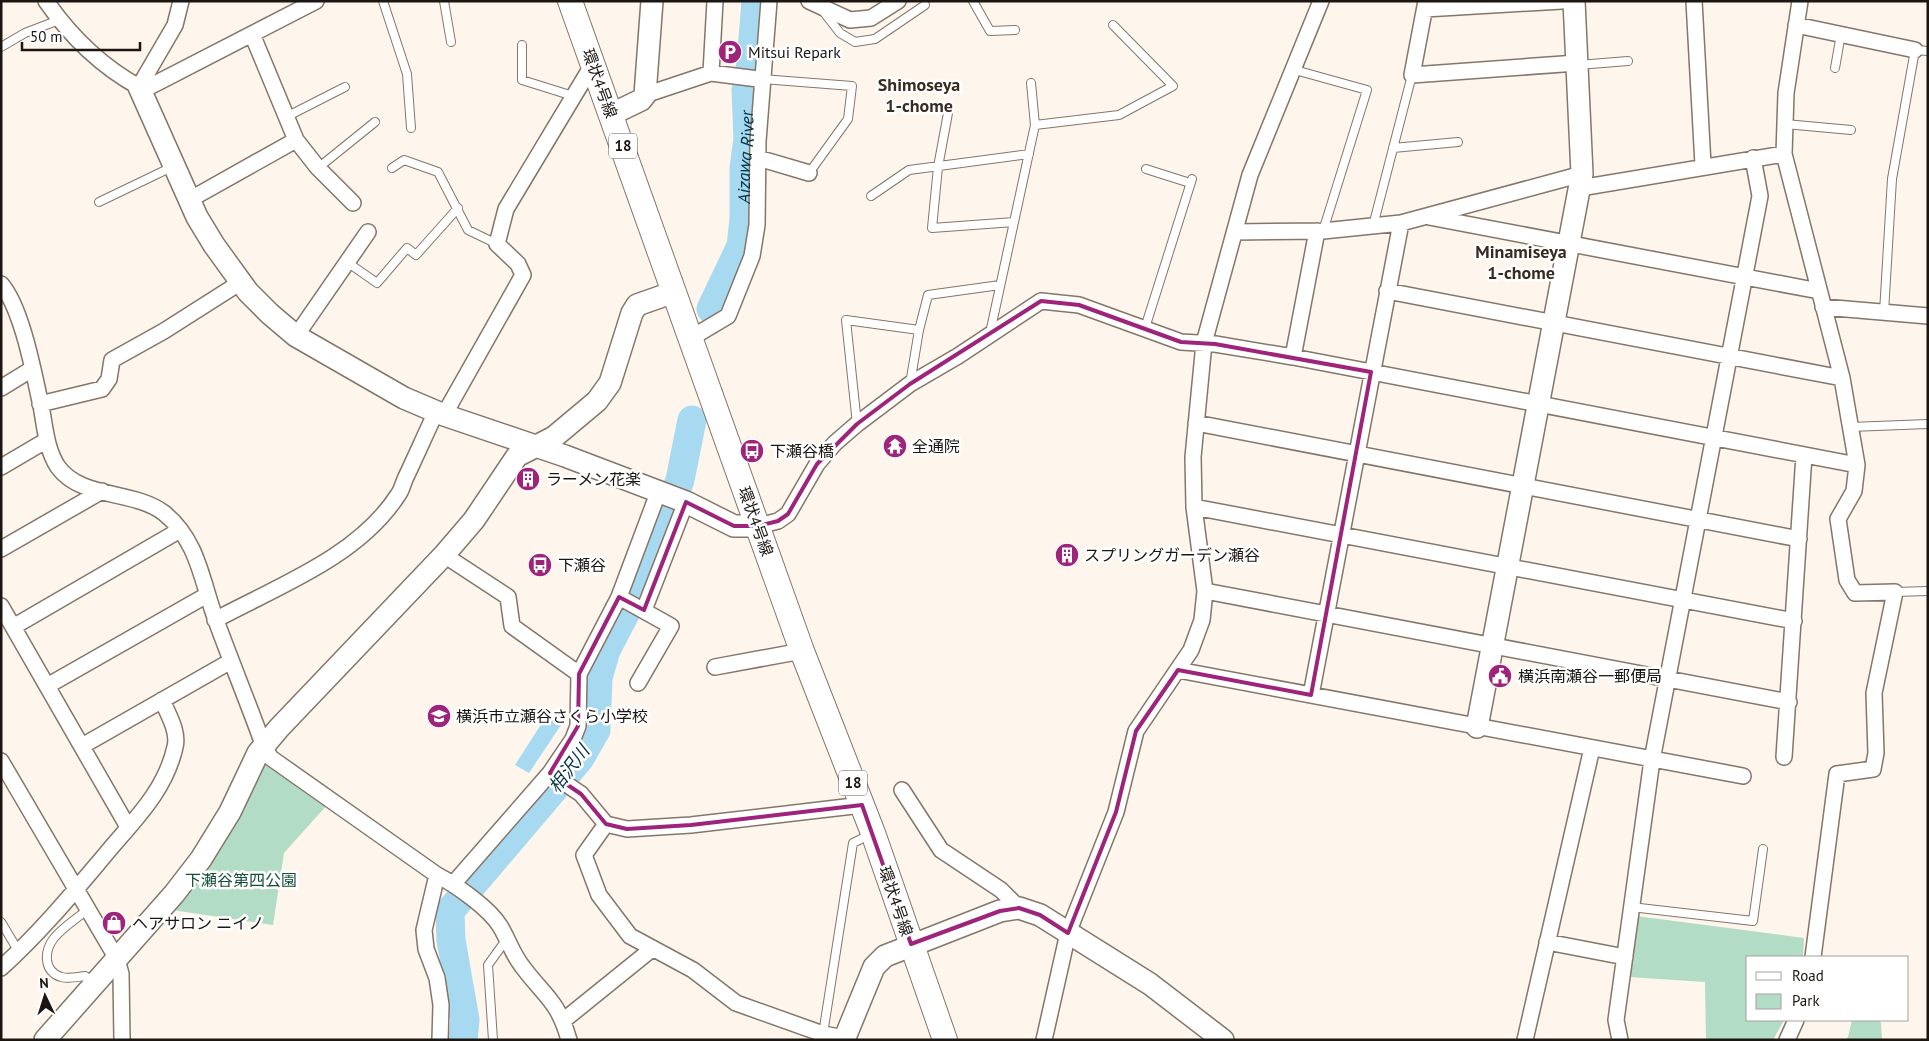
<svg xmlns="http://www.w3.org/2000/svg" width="1929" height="1041" font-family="'PT Sans','Noto Sans JP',sans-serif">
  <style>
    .green { fill: #b3dcc6 }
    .water { fill: #a7daf0 }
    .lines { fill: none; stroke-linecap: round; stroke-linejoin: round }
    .river { stroke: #a7daf0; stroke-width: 29 }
    .lane-casing { stroke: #847669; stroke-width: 10 }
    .street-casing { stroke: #847669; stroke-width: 18 }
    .secondary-casing { stroke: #847669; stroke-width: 24 }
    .primary-casing { stroke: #847669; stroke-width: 26 }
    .lane { stroke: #fff; stroke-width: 8 }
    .street { stroke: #fff; stroke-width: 15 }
    .secondary { stroke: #fff; stroke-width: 21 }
    .primary { stroke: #fff; stroke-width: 24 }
    .marked { fill: none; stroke: #9e247b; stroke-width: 4; stroke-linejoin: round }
    .labels { text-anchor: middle; stroke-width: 5; stroke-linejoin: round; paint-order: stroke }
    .shield { fill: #fff; stroke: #5f5c58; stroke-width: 1 }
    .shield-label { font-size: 15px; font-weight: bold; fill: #1b1611 }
    .poi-label { font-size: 16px; fill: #1b1611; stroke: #fff; text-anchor: start }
    .street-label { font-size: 16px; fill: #1b1611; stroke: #fff }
    .park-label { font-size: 16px; fill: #144e36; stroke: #fff }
    .neighbourhood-label { font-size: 18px; font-weight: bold; fill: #382c21; stroke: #fff }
    .water-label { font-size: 18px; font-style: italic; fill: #043342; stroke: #fff }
  </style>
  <rect width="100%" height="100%" fill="#fef5ec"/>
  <!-- green -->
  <path class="green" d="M265,758L327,805L284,853L273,925L172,910Z
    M1636,916L1804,938L1803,957H1748V1020H1784L1773,1040H1706L1705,982L1629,977Z
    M1852,1020H1878L1881,1023L1882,1040H1845L1848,1037Z"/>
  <!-- water -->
  <path class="water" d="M547,715L561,725L529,773L515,765Z"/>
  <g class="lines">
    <!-- river -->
    <g class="river">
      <path id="s1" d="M711,309L741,246L744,219V168L748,139L746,90L751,63L756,1"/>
      <path d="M463,1040L465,1020L451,940L450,911L580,758L596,730L598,678L606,650L637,591L680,480L692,420"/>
    </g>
    <!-- lane casing -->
    <g class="lane-casing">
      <path id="lane" d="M383,1L407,74L411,128
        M444,1L451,42
        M973,1L990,31L1015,30
        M823,11L840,33L855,42L875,39L925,5
        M522,45V80L573,96
        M1,47L25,33L59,20
        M1578,65L1628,61
        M1835,68L1841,34
        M1295,70L1367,90L1323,231
        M762,79L852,86L848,119L809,173
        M948,113L938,167L932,228L1014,222
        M286,117L345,87
        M1785,124L1851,130
        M1035,125L1119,115L1173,86L1113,25
        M1393,148L1458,142
        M318,168L375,122
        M392,168L404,160L438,172L468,230L497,244
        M1146,169L1190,183
        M871,196L909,170L1029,154
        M99,202L174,166
        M1373,226L1412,75
        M347,262L377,283L407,248L416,255L458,208
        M1884,312L1892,179L1915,50L1928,51
        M1145,328L1192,179
        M990,333L1035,125L1031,83
        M910,384L919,330L928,295L1000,285
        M857,424L846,320L919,330
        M1850,427L1928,424
        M1895,592L1928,591
        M1631,907L1753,921L1763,849
        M87,910C76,919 62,928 54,938C44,951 43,971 61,977C69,979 77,977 85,976L94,983
        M1,922L19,952
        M823,1034L853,843L871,834
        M493,1040L488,965L506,940"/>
    </g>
    <!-- street casing -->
    <g class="street-casing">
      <path id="street" d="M46,1C71,37 101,66 139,87L151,86L316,1
        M809,1L850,20L871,18L898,1
        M1426,1L1412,75L1577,63
        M1694,1L1703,165
        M1800,1L1786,93L1784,154L1842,378L1857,465L1854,491L1838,519L1847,580L1855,593L1895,592L1874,693L1876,753L1873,769L1837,774L1813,957
        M1425,9L1562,1
        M1796,25L1915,50
        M252,34L296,140L318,168L353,203
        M711,73L715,1
        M139,87L175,25L181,1
        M645,95L711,73L758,79
        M758,158L809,173
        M1580,188L1784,154
        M189,200L296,140
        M1429,217L1819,291
        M1235,232L1323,231L1401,223L1582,174
        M1,284C22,308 34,374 41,406C45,426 46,449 58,467C81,499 134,490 164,513C199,541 202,584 217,623C232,664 249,705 264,747L271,758L437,875C456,885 489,908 500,926C508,939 512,953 522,966C544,996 558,1000 569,1040
        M1387,291L1842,378
        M1823,307L1928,316
        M296,336L368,232
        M691,338L728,316L752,256L757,225L758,141L769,1
        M1293,357L1317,231
        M1,388L32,369
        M40,404L102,389L109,379L112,360L164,331L241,282
        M444,415L523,275L518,264L497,244L506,209L593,64
        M1196,423L1799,539
        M1,467L47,440
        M1194,507L1794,621
        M758,526L778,521L788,514L817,464L835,443L857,424L910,384L958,356L1041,301L1079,305L1181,342L1215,344L1293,357L1857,465
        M1,549L102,491
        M444,555L508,597L512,626L579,674
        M1205,591L1789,702
        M619,597L671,626L638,683
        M1,606L128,827
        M644,610L686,502
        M215,620C278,586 358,557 398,495C402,490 403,483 406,477C416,456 426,433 436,412
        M13,627L180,530
        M715,667L802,651
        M1178,670L1743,776
        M47,686L207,595
        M1311,695L1401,223
        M82,746L231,661
        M1784,757L1804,455
        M1,761L117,959L121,974L122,1040
        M550,773L581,794L606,824
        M902,790L941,850L1001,890L1019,908
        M437,875L424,930L426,949L437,978L441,1005L440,1040
        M454,883L550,773L573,739L578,726L579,674L619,597L658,493
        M1547,942L1625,957
        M1,968C39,934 72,894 105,855C133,821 165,792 175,747C179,732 168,714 162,700
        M564,1020L652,949
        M845,1038L823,1034L736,1003L693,970L630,936L599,895L584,855L606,824L627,829L691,825L862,805
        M1044,1040L1068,933L1116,812L1136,731L1191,650L1202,620L1205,591L1194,507L1193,457L1204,343L1250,175L1321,1
        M1525,1040L1592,748
        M1620,1040L1616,1020L1652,760L1760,196L1753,158
        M1787,1040L1796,1020"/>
    </g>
    <!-- secondary casing -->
    <g class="secondary-casing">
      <path id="secondary" d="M139,87L197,217L214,245L248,292L270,314L296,336L404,398L444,415L565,456L686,502L734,526H758
        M612,114L641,100L645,95L652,1
        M1477,727L1582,174L1574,1
        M45,1040L174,894L201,859L230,812L258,753L279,728L444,555L474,520L517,456L554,437L597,401L610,383L632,313L637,305L674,292
        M844,1040L874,967L885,956L1000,911L1019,908L1040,915L1150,984L1223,1040"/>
    </g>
    <!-- primary casing -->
    <g class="primary-casing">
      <path id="primary" d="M570,1L802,651L873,833L945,1040"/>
    </g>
    <!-- lane -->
    <use href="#lane" class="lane"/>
    <!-- street -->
    <use href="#street" class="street"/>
    <!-- secondary -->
    <use href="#secondary" class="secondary"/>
    <!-- primary -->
    <use href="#primary" class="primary"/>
  </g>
  <!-- marked area -->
  <path class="marked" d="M1041,301L1079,305L1181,342L1215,344L1371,372L1311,695L1178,670L1136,731L1116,812L1068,933L1040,915L1019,908L1000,911L911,944L862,805L691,825L627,829L606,824L581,794L550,773L578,726L579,674L619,597L644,610L686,502L734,526H758L778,521L788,514L817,464L857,424L910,384Z"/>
  <!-- icons -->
  <defs>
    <g id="parking-disc" transform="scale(1.25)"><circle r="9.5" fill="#9e247b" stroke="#fff"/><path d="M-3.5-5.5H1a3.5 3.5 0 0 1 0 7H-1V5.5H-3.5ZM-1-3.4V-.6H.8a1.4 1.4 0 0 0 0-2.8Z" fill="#fff"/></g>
    <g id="temple-disc" transform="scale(1.25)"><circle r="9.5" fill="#9e247b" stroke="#fff"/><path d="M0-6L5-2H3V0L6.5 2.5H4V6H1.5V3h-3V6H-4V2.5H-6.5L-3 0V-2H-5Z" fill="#fff"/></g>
    <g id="bus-disc" transform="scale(1.25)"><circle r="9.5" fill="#9e247b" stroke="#fff"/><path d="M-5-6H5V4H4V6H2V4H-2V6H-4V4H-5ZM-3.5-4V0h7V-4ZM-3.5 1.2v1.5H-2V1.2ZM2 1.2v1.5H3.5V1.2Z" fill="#fff"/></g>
    <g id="building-disc" transform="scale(1.25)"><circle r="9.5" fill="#9e247b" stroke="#fff"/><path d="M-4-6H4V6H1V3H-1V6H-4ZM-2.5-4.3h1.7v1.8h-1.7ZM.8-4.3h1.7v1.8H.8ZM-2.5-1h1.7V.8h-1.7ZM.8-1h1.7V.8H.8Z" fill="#fff"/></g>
    <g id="civic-disc" transform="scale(1.25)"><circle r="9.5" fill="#9e247b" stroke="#fff"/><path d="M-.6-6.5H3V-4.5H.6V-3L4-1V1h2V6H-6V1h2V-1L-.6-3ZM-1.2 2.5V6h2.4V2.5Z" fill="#fff"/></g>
    <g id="school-disc" transform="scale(1.25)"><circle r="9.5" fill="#9e247b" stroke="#fff"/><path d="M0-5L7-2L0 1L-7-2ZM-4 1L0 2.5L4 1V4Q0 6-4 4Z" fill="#fff"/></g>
    <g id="shop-disc" transform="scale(1.25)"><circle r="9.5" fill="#9e247b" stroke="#fff"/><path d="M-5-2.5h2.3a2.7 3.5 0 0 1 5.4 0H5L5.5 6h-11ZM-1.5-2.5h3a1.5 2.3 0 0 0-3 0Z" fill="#fff"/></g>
  </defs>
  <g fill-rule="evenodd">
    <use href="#parking-disc" x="730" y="52"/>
    <use href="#temple-disc" x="895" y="446"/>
    <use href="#bus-disc" x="752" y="451"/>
    <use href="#building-disc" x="528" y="479"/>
    <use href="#building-disc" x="1067" y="555"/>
    <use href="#bus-disc" x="540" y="565"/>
    <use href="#civic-disc" x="1500" y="676"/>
    <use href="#school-disc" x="439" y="716"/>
    <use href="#shop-disc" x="114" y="923"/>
  </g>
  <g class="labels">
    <!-- shield labels -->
    <g class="shield">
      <rect x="609" y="133.5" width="28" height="25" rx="4"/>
      <rect x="839" y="770.5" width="28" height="25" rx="4"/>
    </g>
    <g class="shield-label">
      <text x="623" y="151">18</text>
      <text x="853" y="788">18</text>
    </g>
    <!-- poi labels -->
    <g class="poi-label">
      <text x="748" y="58">Mitsui Repark</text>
      <text x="912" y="452">全通院</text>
      <text x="770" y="457">下瀬谷橋</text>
      <text x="546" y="485">ラーメン花楽</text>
      <text x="1084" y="561">スプリングガーデン瀬谷</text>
      <text x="558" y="571">下瀬谷</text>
      <text x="1518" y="682">横浜南瀬谷一郵便局</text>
      <text x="456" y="722">横浜市立瀬谷さくら小学校</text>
      <text x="132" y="929">ヘアサロン ニイノ</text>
    </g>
    <!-- street labels -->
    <g class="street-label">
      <text transform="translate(600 83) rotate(70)" y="6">環状4号線</text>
      <text transform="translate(756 521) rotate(70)" y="6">環状4号線</text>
      <text transform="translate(896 901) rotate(71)" y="6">環状4号線</text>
    </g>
    <!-- park labels -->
    <g class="park-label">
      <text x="241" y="886">下瀬谷第四公園</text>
    </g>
    <!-- neighbourhood labels -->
    <g class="neighbourhood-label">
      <text x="919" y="91">Shimoseya<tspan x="919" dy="21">1-chome</tspan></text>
      <text x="1521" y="258">Minamiseya<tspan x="1521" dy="21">1-chome</tspan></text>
    </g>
    <!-- water labels -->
    <g class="water-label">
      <text dy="6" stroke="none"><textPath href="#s1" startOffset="159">Aizawa River</textPath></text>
      <text transform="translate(569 769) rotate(-53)" y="6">相沢川</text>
    </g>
  </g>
  <!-- border -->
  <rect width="1929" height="1041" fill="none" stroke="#1b1611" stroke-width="5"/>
  <!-- legend -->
  <rect x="1746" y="956" width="162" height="65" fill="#ffffff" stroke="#a4a2a0"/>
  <rect x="1756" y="972" width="25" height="8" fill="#ffffff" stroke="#a4a2a0"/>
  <text x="1792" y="981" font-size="15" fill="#1b1611">Road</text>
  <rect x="1756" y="994" width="25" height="15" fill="#b3dcc6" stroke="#a4a2a0"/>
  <text x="1792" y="1006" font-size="15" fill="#1b1611">Park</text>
  <!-- north arrow -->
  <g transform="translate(45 996) rotate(356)" stroke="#ffffff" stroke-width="4" paint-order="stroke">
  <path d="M0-4L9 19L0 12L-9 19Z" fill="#1b1611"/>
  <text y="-8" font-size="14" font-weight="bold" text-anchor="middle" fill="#1b1611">N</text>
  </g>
  <!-- scale -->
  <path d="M22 42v8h118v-8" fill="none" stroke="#1b1611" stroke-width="2.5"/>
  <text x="30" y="42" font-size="15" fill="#1b1611" stroke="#ffffff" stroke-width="4" paint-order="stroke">50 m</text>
</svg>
